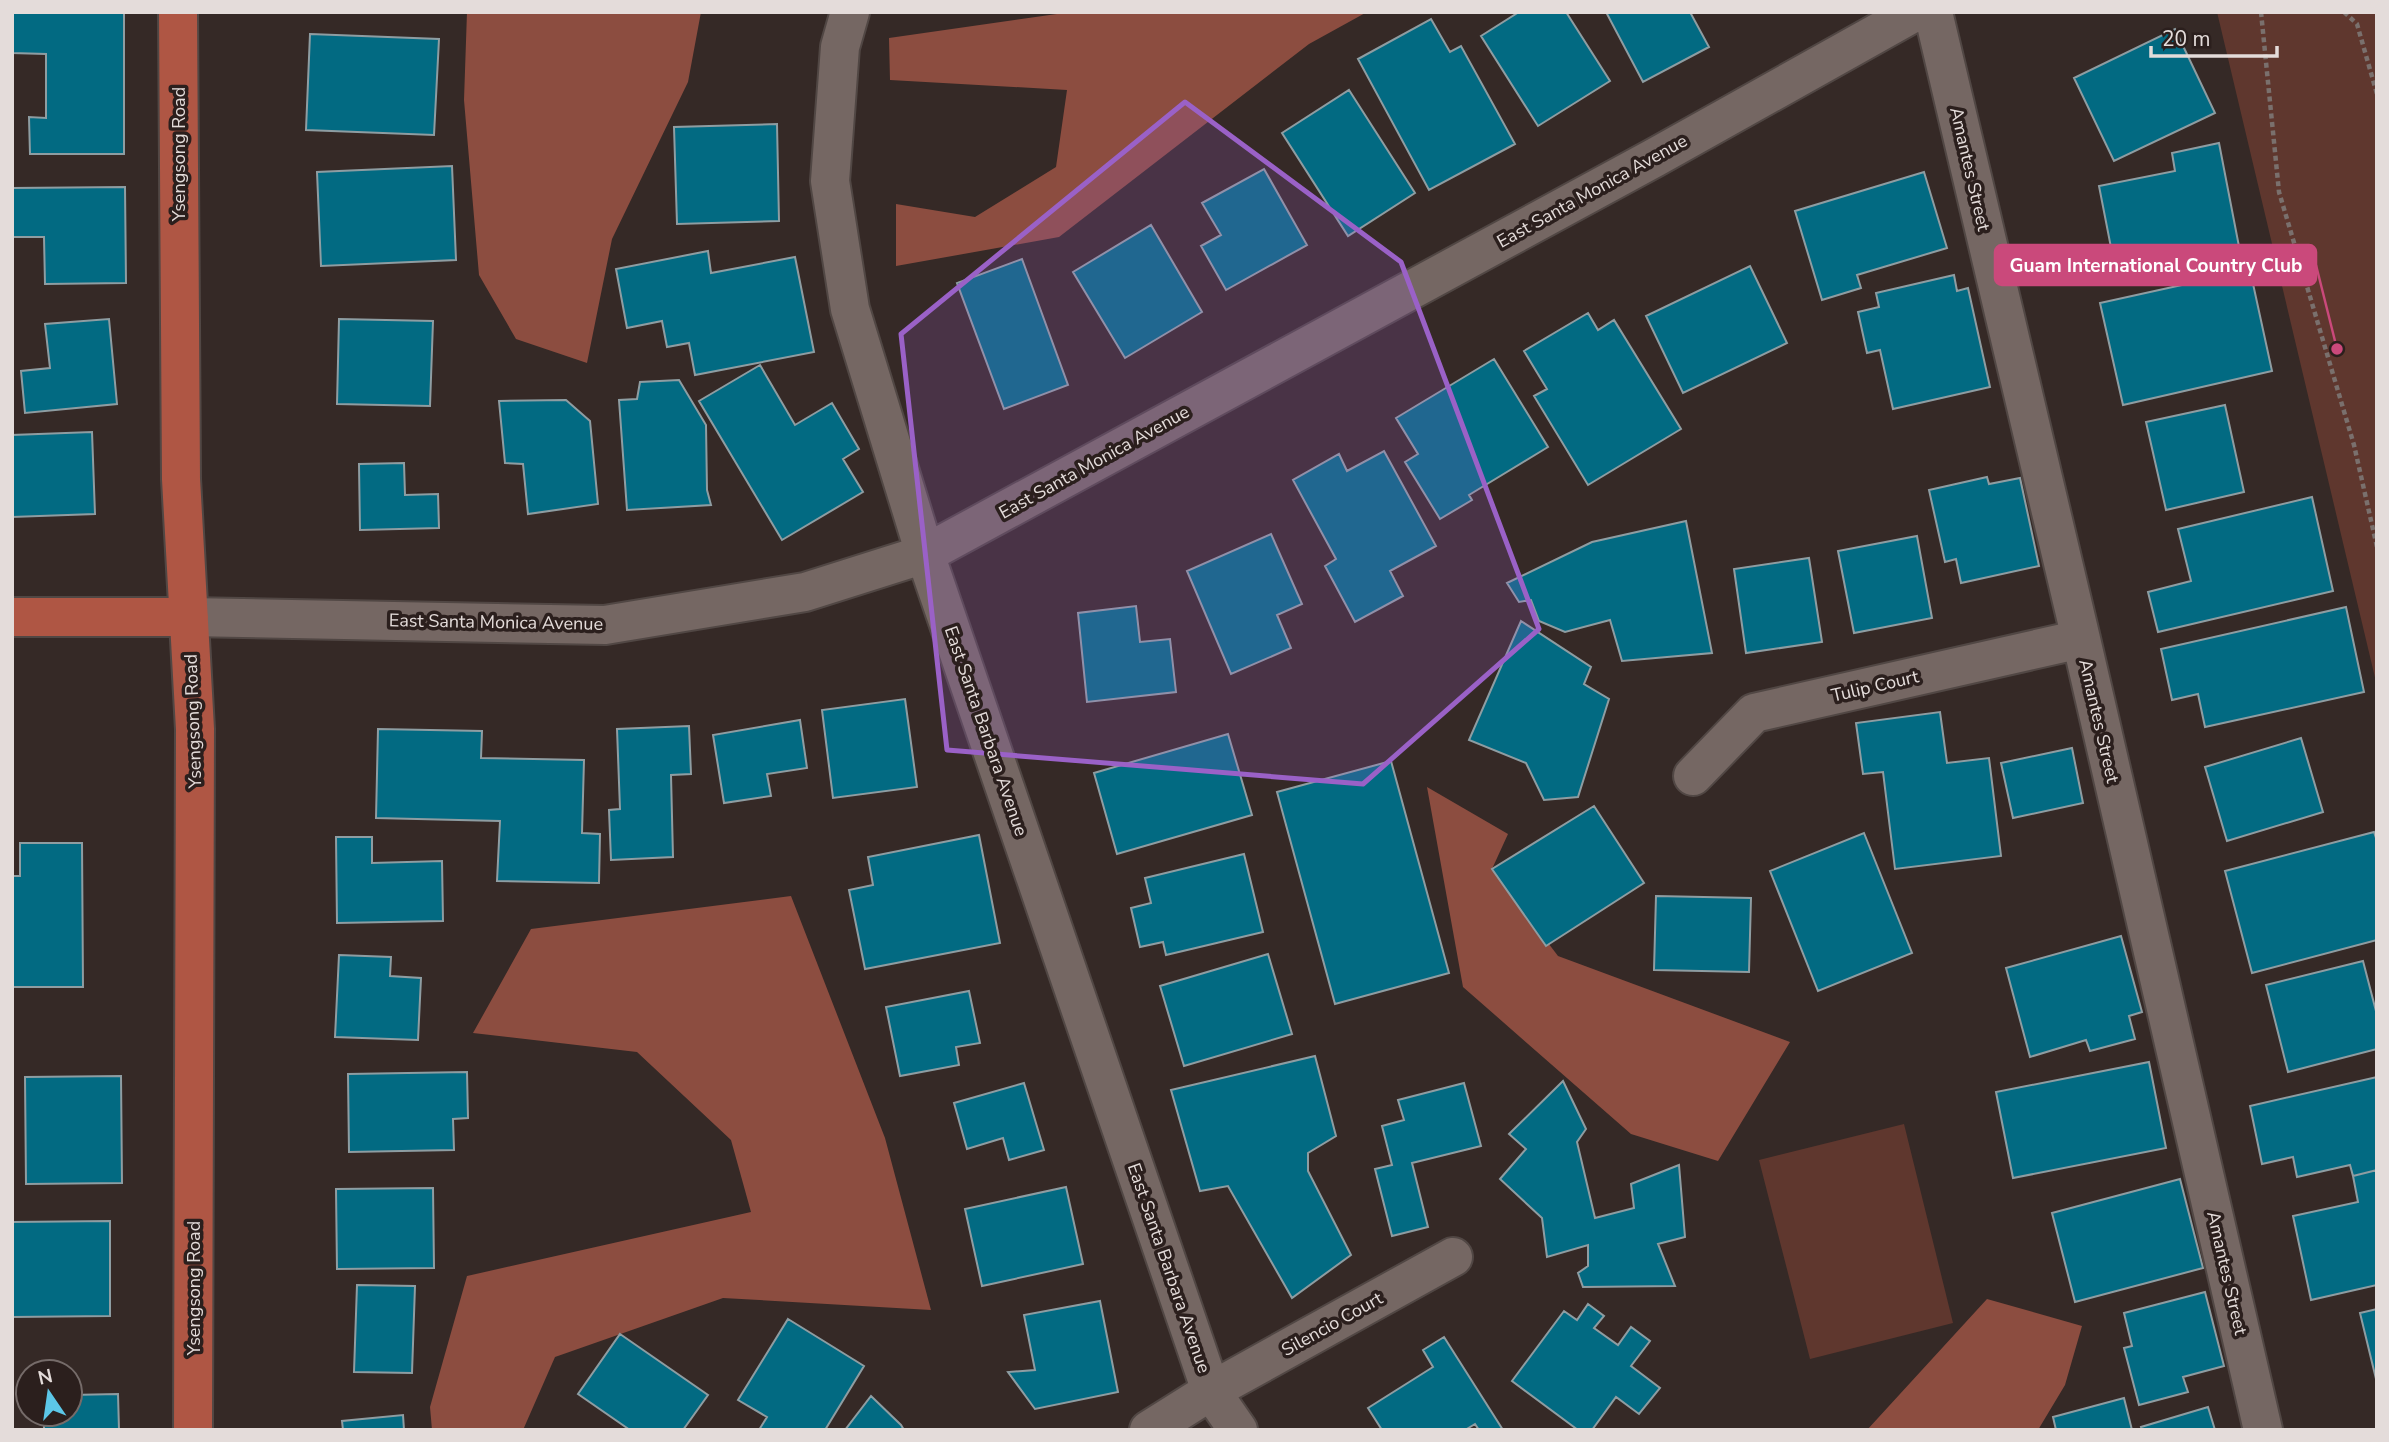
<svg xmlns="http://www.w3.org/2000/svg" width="2389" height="1442" font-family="'Nunito Sans',sans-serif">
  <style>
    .green { fill: #5f372e }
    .forest { fill: #8c4d40 }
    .building { fill: #026a82; stroke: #8e9da2; stroke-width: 2 }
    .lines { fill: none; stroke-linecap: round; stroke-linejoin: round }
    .minor-casing { stroke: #514744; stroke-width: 42 }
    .major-casing { stroke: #514744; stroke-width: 42 }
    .path { stroke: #7a706d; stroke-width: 4.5; stroke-dasharray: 5 3.5; stroke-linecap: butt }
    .minor { stroke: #756763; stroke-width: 38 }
    .major { stroke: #af5644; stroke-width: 38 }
    .marked { fill: #9a61c7; fill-opacity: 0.2; stroke: #9a61c7; stroke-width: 5; stroke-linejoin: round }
    .labels { text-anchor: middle; stroke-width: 7; stroke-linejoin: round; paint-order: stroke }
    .street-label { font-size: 18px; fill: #e4dcda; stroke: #2b1f1d }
    .leader { fill: none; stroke: #ca497b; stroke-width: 2.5 }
    .callout-dot { fill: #ca497b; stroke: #2b1f1d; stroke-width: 2.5 }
    .callout { fill: #ca497b; stroke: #ca497b; stroke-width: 2.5 }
    .callout-label { font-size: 19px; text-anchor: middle; font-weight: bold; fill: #fff }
  </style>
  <rect width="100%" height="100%" fill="#352926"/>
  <!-- green -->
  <path class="green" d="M2217,12H2377V686Z
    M1904,1124L1953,1323L1810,1359L1759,1160Z"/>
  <!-- forest -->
  <path class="forest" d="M467,12H701L688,82L612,239L587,363L516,339L479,275L464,100Z
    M1071,12H1367L1309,44L1059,237L896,266V204L975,217L1056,167L1067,90L890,80L889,38Z
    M1427,787L1508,834L1492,869L1558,956L1790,1042L1718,1161L1631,1134L1463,987Z
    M791,896L885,1138L931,1310L723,1298L555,1357L523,1430H432L430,1407L467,1276L751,1212L731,1140L637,1052L473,1033L531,929Z
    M1987,1299L2082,1326L2065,1385L2038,1430H1867Z"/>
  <!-- building -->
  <path class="building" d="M12,12H124V154H30L29,117L46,118V54L12,53Z
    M1519,12H1566L1610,81L1538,126L1481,36Z
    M1606,12H1690L1709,47L1643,82Z
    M1431,19L1450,52L1461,46L1515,144L1429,190L1358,59Z
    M2175,29L2215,113L2114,161L2074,78Z
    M310,34L439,39L434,135L306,130Z
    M1349,90L1415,193L1348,236L1282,133Z
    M777,124L779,221L677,224L674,127Z
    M2219,143L2242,262L2197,271L2193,253L2115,268L2099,186L2175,171L2172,153Z
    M452,166L456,260L321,266L317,172Z
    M1264,169L1307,245L1226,290L1201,246L1221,235L1202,203Z
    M1924,172L1947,248L1857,275L1861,288L1822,300L1795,211Z
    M125,187L126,283L45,284L44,237H12V188Z
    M1151,225L1202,312L1125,358L1073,272Z
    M708,251L711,273L795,257L814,352L695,375L689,343L667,347L662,321L627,328L616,269Z
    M1022,259L1068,385L1004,409L957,283Z
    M1750,266L1787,343L1683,393L1646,316Z
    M2250,270L2272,371L2123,405L2100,303Z
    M1954,275L1957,291L1968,288L1990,387L1893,409L1880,350L1867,353L1858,312L1879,307L1876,293Z
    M1588,313L1598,330L1614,320L1681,429L1588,485L1534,396L1547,389L1524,351Z
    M109,319L117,404L25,413L21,371L50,368L45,324Z
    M339,319L433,321L430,406L337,404Z
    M1494,359L1548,447L1469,495L1472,500L1440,519L1405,462L1418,454L1396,418Z
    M760,365L795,425L832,403L859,449L843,459L863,492L782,540L699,401Z
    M679,380L706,425L707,490L711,505L627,510L619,400L637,399L640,382Z
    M566,400L590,421L598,504L528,514L523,464L505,463L499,401Z
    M2225,405L2244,492L2166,510L2146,422Z
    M92,432L95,514L12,517V435Z
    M1384,451L1436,546L1390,571L1403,596L1355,622L1325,566L1336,559L1293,480L1339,454L1347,471Z
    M404,463L405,495L438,494L439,528L360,530L359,464Z
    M1987,477L1989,484L2020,478L2039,566L1961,583L1956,559L1945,562L1929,490Z
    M2312,497L2333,591L2158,632L2148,592L2191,581L2178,529Z
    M1686,521L1712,653L1622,661L1610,620L1565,632L1539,621L1531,600L1519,602L1507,583L1592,542Z
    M1271,534L1302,604L1277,615L1291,648L1231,674L1187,571Z
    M1917,536L1932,618L1854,633L1838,551Z
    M1809,558L1822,642L1746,653L1734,569Z
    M1136,606L1140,642L1170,639L1176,692L1087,702L1078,613Z
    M2346,607L2364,692L2205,727L2198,694L2172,700L2161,649Z
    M1521,621L1591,667L1584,684L1609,699L1578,797L1544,800L1526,763L1469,740Z
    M905,699L917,787L833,798L822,710Z
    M1940,712L1947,763L1989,758L2001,856L1895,869L1883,772L1863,774L1856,723Z
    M800,720L807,768L767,774L771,796L724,803L713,735Z
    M689,726L691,774L671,775L673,857L611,860L609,810L620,809L617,729Z
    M378,729L482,731L481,758L584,760L582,833L600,834L599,883L497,881L500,821L376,818Z
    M1228,734L1252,815L1117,854L1094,773Z
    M2301,738L2323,812L2227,841L2205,767Z
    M2072,748L2083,803L2013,818L2001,763Z
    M1391,761L1449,973L1335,1004L1277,792Z
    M1594,806L1644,883L1546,946L1492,869Z
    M2374,832L2377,841V940L2252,973L2225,871Z
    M1864,833L1912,953L1818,991L1770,871Z
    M979,835L1000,943L865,969L849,890L873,885L868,857Z
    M336,837H372V863L442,861L443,921L337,923Z
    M20,843H82L83,987H12V876H20Z
    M1244,854L1263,932L1166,955L1163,942L1140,947L1131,908L1151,903L1145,878Z
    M1656,896L1751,898L1749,972L1654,970Z
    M2121,936L2142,1012L2129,1016L2135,1039L2090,1051L2086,1040L2030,1057L2006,968Z
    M1268,954L1292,1034L1184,1066L1160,986Z
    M339,955L391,957L390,976L421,978L418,1040L335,1037Z
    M2363,961L2377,1015V1049L2288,1072L2266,985Z
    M969,991L980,1043L956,1047L959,1065L900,1076L886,1007Z
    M1315,1056L1336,1136L1308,1153V1171L1351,1255L1292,1298L1228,1186L1200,1191L1171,1090Z
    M2149,1062L2166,1148L2013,1178L1996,1092Z
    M467,1072L468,1118L453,1119L454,1150L349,1152L348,1074Z
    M121,1076L122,1183L26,1184L25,1077Z
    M2377,1077V1170L2353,1176L2350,1165L2297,1177L2293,1157L2262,1164L2250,1106Z
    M1563,1081L1586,1129L1577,1142L1595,1218L1634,1208L1631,1184L1679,1165L1685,1237L1658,1244L1675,1286L1583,1287L1578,1273L1588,1266V1245L1547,1257L1542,1218L1500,1179L1526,1149L1509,1134Z
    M1024,1083L1044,1150L1009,1160L1003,1138L967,1149L954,1103Z
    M1464,1083L1481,1146L1412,1163L1428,1227L1392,1236L1375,1169L1392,1165L1382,1126L1404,1120L1398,1100Z
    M2377,1170V1285L2311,1300L2293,1216L2358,1202L2353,1176Z
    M2180,1179L2203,1268L2075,1302L2052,1213Z
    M1066,1187L1083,1264L982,1286L965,1209Z
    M433,1188L434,1268L337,1269L336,1189Z
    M110,1221V1316L12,1317V1222Z
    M357,1285L415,1286L412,1373L354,1372Z
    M2205,1292L2224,1366L2183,1377L2188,1392L2139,1405L2124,1348L2132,1346L2124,1313Z
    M1100,1301L1118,1392L1035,1409L1008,1372L1035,1370L1024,1315Z
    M1588,1304L1604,1316L1594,1328L1618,1345L1631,1327L1650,1341L1631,1366L1660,1388L1639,1414L1616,1397L1592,1430H1578L1512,1381L1564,1311L1577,1320Z
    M2377,1309V1383L2360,1313Z
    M788,1319L864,1366L825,1430H759L767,1417L738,1400Z
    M620,1334L708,1395L683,1430H630L578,1394Z
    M1444,1337L1503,1430H1479L1475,1424L1465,1430H1382L1368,1408L1433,1367L1423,1350Z
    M118,1394L119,1430H44V1414H70V1395Z
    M871,1396L901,1425L904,1430H845Z
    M2124,1398L2132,1430H2056L2053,1417Z
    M2208,1407L2215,1430H2142L2141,1427Z
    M403,1415L404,1430H343L342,1421Z"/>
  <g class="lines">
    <!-- minor casing -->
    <g class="minor-casing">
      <path id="minor" d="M850,12L840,47L830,181L850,309L925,554L1211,1391L1238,1430
        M1933,12L2081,639L2263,1430
        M189,617L605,625L805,592L925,554L1654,158L1915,12
        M1693,776L1754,713L2081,639
        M1149,1430L1211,1391L1453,1257"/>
    </g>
    <!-- major casing -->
    <g class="major-casing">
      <path id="major" d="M178,12L181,479L195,729L193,1430
        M12,617H189"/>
    </g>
    <!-- path -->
    <path class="path" d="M2261,12L2279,192L2354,445L2377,547
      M2344,12L2357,24L2377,94"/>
    <!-- minor -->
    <use href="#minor" class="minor"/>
    <!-- major -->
    <use href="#major" class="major"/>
  </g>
  <!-- marked area -->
  <path class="marked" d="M1185,102L1401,262L1539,629L1363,784L947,750L901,334Z"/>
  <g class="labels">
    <!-- street labels -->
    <g class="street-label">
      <text transform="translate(179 154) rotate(-90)" y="6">Ysengsong Road</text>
      <text transform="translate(1970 169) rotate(77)" y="6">Amantes Street</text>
      <text transform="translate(1592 191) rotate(-29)" y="6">East Santa Monica Avenue</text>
      <text transform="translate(1094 462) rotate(-29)" y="6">East Santa Monica Avenue</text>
      <text transform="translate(496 622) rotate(1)" y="6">East Santa Monica Avenue</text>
      <text transform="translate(1875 686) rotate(-13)" y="6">Tulip Court</text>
      <text transform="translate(193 721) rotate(-92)" y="6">Ysengsong Road</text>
      <text transform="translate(2099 721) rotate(77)" y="6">Amantes Street</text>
      <text transform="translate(986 731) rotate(71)" y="6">East Santa Barbara Avenue</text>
      <text transform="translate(1169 1268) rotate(71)" y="6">East Santa Barbara Avenue</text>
      <text transform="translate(2227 1273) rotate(77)" y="6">Amantes Street</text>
      <text transform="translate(194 1288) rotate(-90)" y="6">Ysengsong Road</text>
      <text transform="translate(1332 1324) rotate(-29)" y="6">Silencio Court</text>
    </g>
  </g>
  <!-- callouts -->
  <path class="leader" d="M2337 349L2316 265"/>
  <circle class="callout-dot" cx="2337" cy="349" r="7"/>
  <rect class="callout" x="1995" y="245" width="321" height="40" rx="7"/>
  <g class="callout-label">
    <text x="2156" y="272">Guam International Country Club</text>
  </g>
  <!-- border -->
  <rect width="2389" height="1442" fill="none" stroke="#e4dcda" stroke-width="28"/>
  <!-- north arrow -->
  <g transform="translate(49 1393) rotate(347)"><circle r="33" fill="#2b1f1d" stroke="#756b69" stroke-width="2"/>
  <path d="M0-5L12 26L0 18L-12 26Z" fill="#5cc7e8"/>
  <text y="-10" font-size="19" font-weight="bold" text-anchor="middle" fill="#e4dcda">N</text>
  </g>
  <!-- scale -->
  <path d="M2151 46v10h126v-10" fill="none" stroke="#e4dcda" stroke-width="3.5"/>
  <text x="2162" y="46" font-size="21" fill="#e4dcda" stroke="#2b1f1d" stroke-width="5" paint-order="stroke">20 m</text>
</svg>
